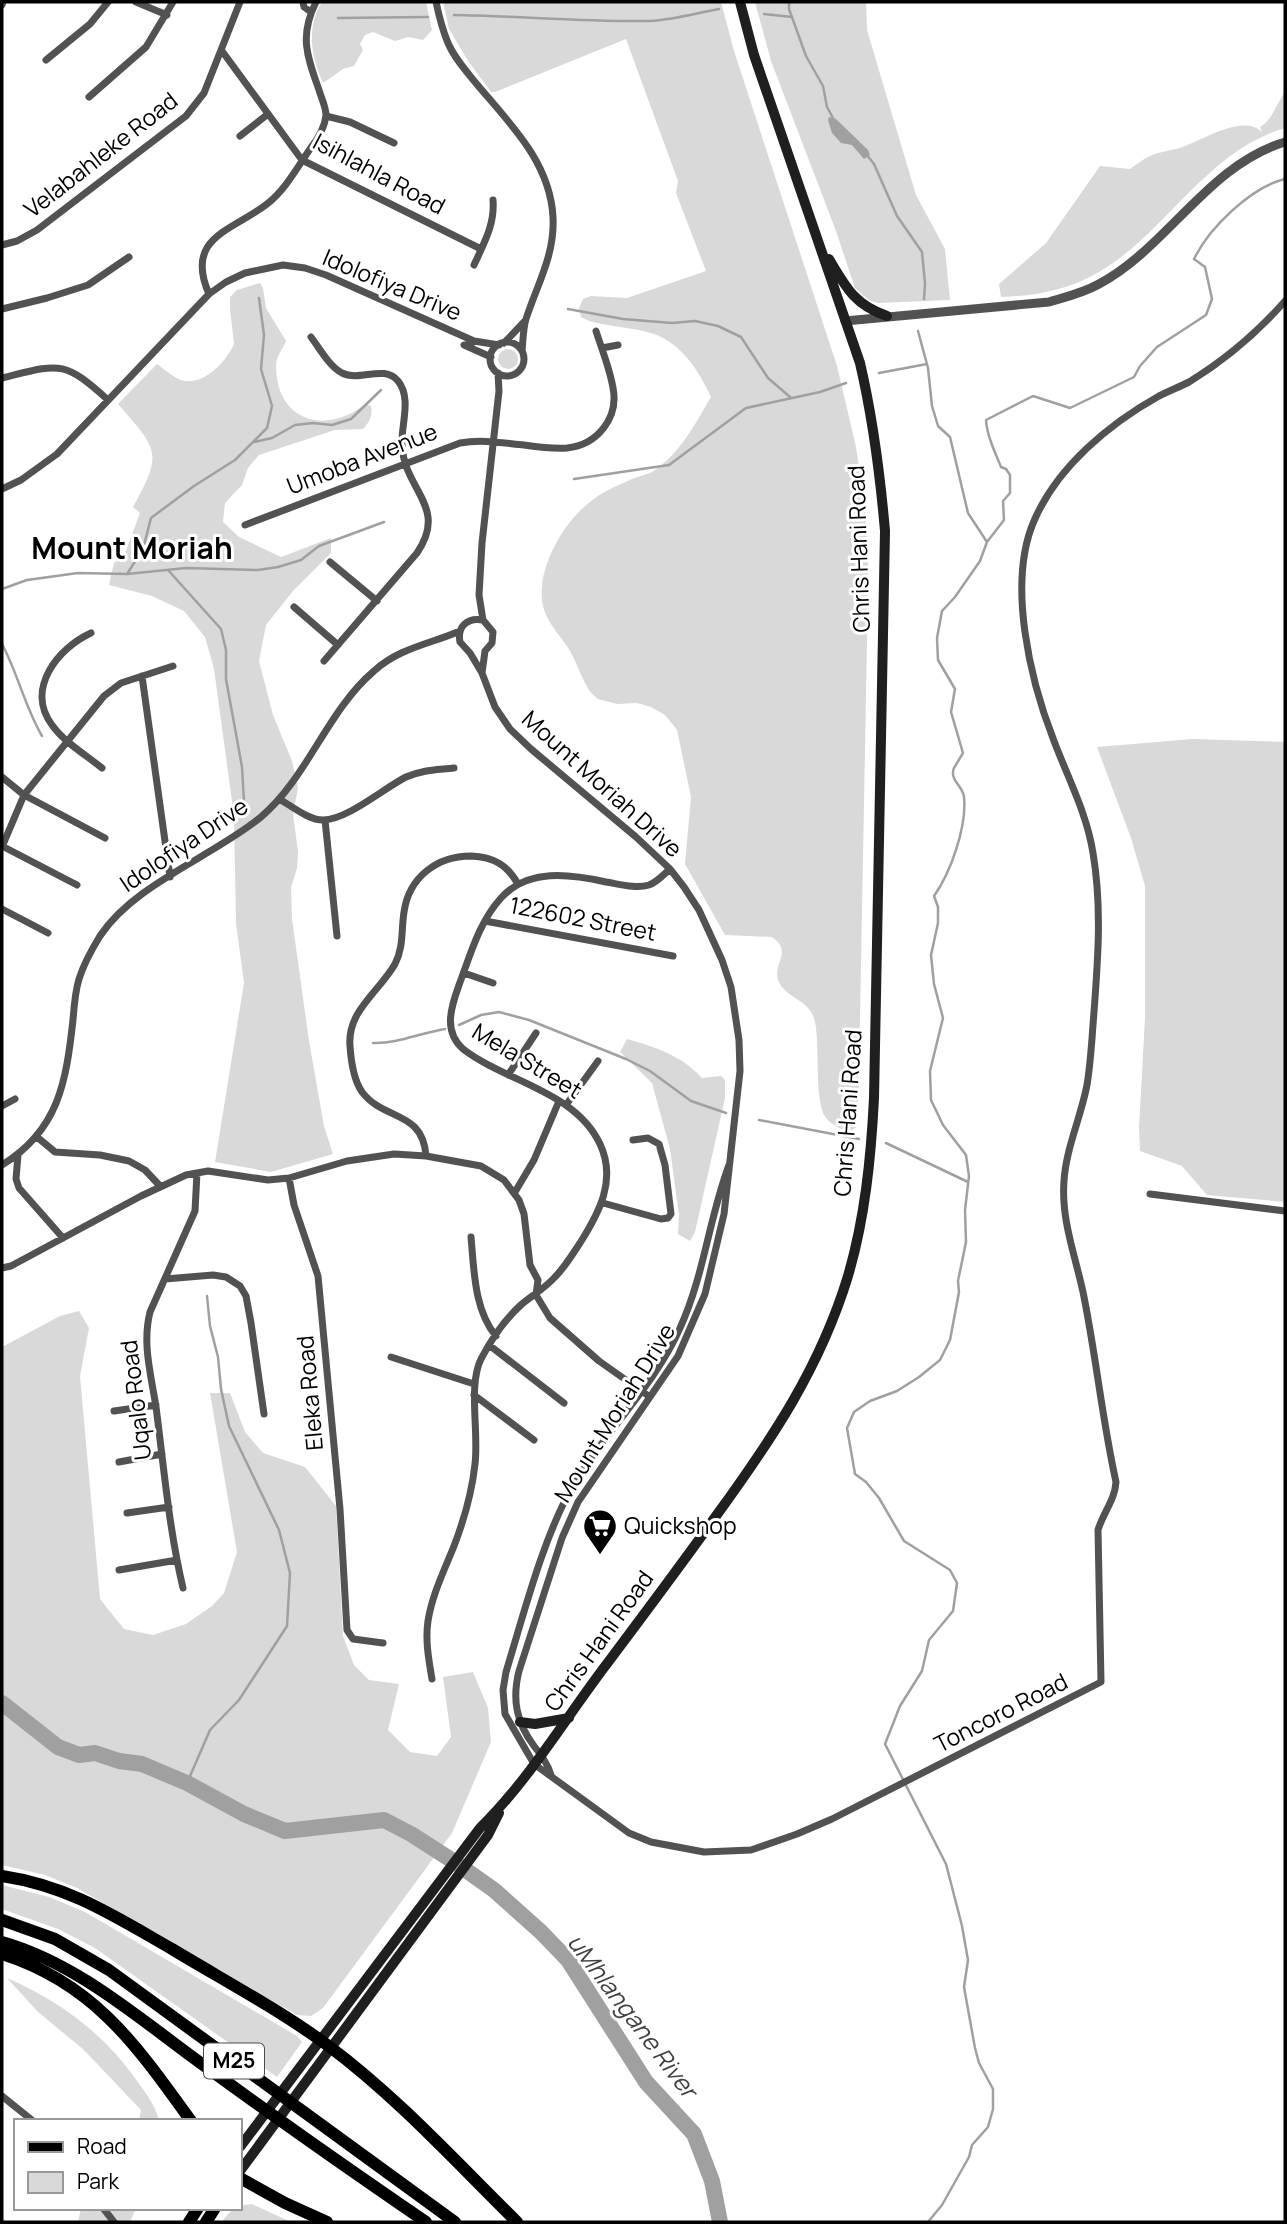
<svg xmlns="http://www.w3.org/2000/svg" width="1287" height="2224" font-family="Manrope,sans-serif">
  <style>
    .green { fill: #d9d9d9 }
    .water { fill: #a0a0a0 }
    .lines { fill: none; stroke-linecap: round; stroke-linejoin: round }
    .stream { stroke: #a0a0a0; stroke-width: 2.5 }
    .river { stroke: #a0a0a0; stroke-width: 16 }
    .minor { stroke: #525252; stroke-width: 7 }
    .tertiary { stroke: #525252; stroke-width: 9 }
    .secondary { stroke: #1f1f1f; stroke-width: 10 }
    .primary { stroke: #000; stroke-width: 12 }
    .labels { text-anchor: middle; stroke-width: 6; stroke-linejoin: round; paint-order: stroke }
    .shield { fill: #fff; stroke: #4c4c4c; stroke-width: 2 }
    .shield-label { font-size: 21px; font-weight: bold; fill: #000 }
    .street-label { font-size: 23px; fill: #000; stroke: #fff }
    .poi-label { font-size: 23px; fill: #000; stroke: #fff; text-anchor: start }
    .water-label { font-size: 24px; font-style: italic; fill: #414141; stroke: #fff }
    .district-label { font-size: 30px; font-weight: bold; fill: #000; stroke: #fff }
  </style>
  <rect width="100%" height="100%" fill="#fff"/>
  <!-- green -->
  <path class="green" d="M322,2H426L432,30L423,40L408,37L395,41L373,32L365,35L360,44L363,50L354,66L343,69L323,83C311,57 306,27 322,2Z
    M443,2H721L734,51L837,366L856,447L865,511L868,546L867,642L858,1126C851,1132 847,1132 839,1128C835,1125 829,1122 826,1118C813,1101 821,1041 814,1018C808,1000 789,999 780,984C769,965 795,953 772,937L725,935L685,864L691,797L677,730L665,715L651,707L637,703L617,704L598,699L592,694C582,681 578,665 570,651C563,639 552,628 546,615C530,579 561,524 590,502C601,492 619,485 632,479C639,476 646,475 652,472C680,454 695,424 711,397C699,371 682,344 654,334C633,327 610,327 589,321L581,317L579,308L583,299L591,296L627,298L706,271L676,193L678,181L626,39L495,92H491L468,61L449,29Z
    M755,2H866L867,30L916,195L945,249L950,300L879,303L870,301L855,288L836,231L771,61Z
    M1285,92V128C1206,151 1167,232 1099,272C1069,290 1035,296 1001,297L999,284L1046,243L1100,166L1130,169C1136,165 1142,160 1148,157C1159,151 1173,151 1185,146C1205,139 1243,114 1262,132L1260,127C1273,119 1276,104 1285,92Z
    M260,283L263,288L266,308L286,341C283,349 276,356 276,366C276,421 326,436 365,404L371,406C373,415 369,423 363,429L335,430L259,455L248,468L242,485L225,503L223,522L239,537L281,557L331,538V553L293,591L266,625L259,661L273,715L292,761L298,788L293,814L298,852L297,868L291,888L292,919L309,1041L324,1126L333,1154L271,1172L215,1162L244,983L236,923L234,816L214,669L205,637L184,611L152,596L109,585L114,563L125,553L140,513L133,507C164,452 157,449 118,404L157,364C164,369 173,377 181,380C203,387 226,362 234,344L230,309V297L237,290Z
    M498 359a10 10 0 1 1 20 0a10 10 0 1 1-20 0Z
    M1193,739L1285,742V1202L1207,1195L1182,1166L1140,1151L1139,1128L1145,1018V886L1131,838L1097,747Z
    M627,1039C655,1047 681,1055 702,1078L721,1076L725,1080V1098L695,1232L690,1241L678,1234L679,1215L670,1149L652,1083L620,1052Z
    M79,1311L89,1328L80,1376L100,1599L124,1629L153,1635L186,1624L212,1606L224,1593L237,1552L210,1393H230L245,1432L263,1453L305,1467L336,1506L343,1636L354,1665L369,1680L399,1684L388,1730L410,1752L437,1756L451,1737L443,1677L473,1672L488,1708L491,1742L452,1833L323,2008L311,2016L297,2015L77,1888L45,1875L2,1865V1347L60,1316Z
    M2,1885L49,1897L85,1912L297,2036L302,2042L277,2077L95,1948L58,1929L2,1909Z
    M7,1978C58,2000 102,2032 135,2078C145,2092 155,2104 159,2121H139L141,2110L84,2050L38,2012Z
    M252,2204L291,2222H222C230,2209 238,2206 252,2204Z
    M81,2208H136L130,2222H78Z"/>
  <!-- water -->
  <path class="water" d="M829,117L836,119L868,150L870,155L864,159L852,145L841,143L832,133L828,120Z"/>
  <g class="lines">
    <!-- stream -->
    <path class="stream" d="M789,2V9L806,56L823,86L827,107L833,118
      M764,14L792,17
      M454,15C519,16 584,22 650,21C672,20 697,13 719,9
      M338,18L428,17
      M866,154L874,164L897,216L922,252L925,283L924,299
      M568,309L623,319L672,323L695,321L718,326L741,337L768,378L790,397
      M918,331L928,368L932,406L938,426L950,437L968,513L987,542
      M879,373L927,364
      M254,442L272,438L295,425L313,423L332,425L351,419L381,390
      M574,479L669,465L746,408L820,392L846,383
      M168,570L221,629L226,650V679L242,767L244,802
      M127,574L143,549L151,518L194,486L235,460L267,428L272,406L261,369L264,335L259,298
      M2,589L27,580L78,573L127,574L186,568L258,570L278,567L301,560L319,546L384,522
      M2,644C18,674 25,707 42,736
      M459,1025L481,1015L499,1012L529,1020L626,1059L650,1071L691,1101L726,1113
      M373,1043C397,1044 420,1033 445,1029
      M759,1120L859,1139
      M886,1143L968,1182
      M187,1783L210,1730L239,1700L287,1626L290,1573L279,1530L229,1426L221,1389L218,1357L210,1326L207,1296
      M928,2222L942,2205L969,2157L972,2145L988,2127L993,2109V2089L979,2063L975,2048L964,1987L968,1960L962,1926L946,1864L885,1744L900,1706L922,1671L929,1640L953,1611L957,1583L950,1570L904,1541L879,1498L866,1482L855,1474L847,1428L854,1412L870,1401L897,1391L919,1377L940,1360L950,1340L959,1292L958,1281L966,1242L965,1210L969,1176L966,1155L943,1125L931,1100L930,1071L943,1018L934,984L931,955L938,923V907L934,896C951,872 967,826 964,797C963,786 949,780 954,768C957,763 960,758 963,753L951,712L955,689L938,660L937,638L942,611L955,597L980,561L987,542L1004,520L1003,501L1010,493V475L1006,469L1001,467C995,452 987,436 986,420L1033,396L1070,408L1134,377L1140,366L1157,347L1206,315L1212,299L1205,267L1194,259C1209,228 1251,187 1285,179"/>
    <!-- river -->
    <path class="river" d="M2,1703L58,1747L79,1755L95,1753L119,1761L142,1764L187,1783L244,1814L285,1831L384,1820L411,1834L453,1861L494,1890L541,1932L568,1960L646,2082L694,2134L712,2181L720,2222"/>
    <!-- minor -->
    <path class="minor" d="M136,2L167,15
      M303,2L304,7L311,12
      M436,2C439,16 442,29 448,43C454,57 465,70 475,82C509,123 550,161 553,217C555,255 537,285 526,319C523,329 523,341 522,351
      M2,5L3,2
      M222,51L302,160L481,249
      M46,60L90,24L108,2
      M89,97L146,47L173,2
      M326,116L350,122L394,143
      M240,136L268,114
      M2,245L17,241L37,230L186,116L204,93L240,2
      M474,265C484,243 495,224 493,200
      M209,294C184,237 232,231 267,204C285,190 297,168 310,149C317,140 325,127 326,115C326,107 321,97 319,90C307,56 299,36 316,2
      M2,309L47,298L88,285L129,257
      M311,337C320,349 329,366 342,373C360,382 384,364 398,381C412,398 401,425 402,444C403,490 449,506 417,553L324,661
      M474,342L464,345L491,357
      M490 359a17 17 0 1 1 34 0a17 17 0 1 1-34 0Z
      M504,343L524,322
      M602,348L618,345
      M2,378C59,364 63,359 108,400
      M2,489L21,480L57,454L209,294L226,282L245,273L283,265L305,268L326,275L474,341L499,345
      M245,525L460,443C482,439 503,443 524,445C538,447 553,449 567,448C597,445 619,418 613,388C610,369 602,350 596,331
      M330,562L377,601
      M294,607L338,645
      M483,620L479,595L482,543L499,391L498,373
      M91,633C58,648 25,689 52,725C64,742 86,755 102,768
      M482,673L485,651L492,643L493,632L483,620C467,617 457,627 460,642L470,653L482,673L495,707L510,729L531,749L636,837L670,869L684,887L699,910L722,960L731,987L739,1040L740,1071L724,1214L705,1294L678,1356L578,1502L562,1538L519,1671C512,1699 516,1722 534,1746C541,1755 548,1764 551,1775
      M142,676L170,877
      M2,777L24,795L105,838
      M279,799C292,806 308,820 323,820C347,820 384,788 406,777C421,770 437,770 454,768
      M325,820L337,936
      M2,846L77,885
      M2,847L24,795L104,696L121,683L173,666
      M2,909L48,933
      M485,921L673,956
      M464,973L493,983
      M508,1075L536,1033
      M566,1105L598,1061
      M2,1106L15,1099
      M37,1137L55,1152L100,1155L129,1161L145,1170L160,1186
      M18,1155L16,1179L19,1188L63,1238
      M426,1156C423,1110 384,1121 362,1092C353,1079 351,1061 350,1046C347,1011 379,992 395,964C404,946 401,931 404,912C409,877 437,856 471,856C494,857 507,865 518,884
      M2,1165C59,1130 66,1082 73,1020C74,1006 75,992 79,979C84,963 92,949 100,936C134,884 214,856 261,817C308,777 327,711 374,671C399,648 430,644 460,631
      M729,1165C709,1218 704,1276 680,1328C657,1382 606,1431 575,1482C544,1534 524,1613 506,1672L503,1690L505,1714L534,1764L629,1833L651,1842L704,1852L751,1850L797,1834L832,1819L1101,1682L1098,1530C1103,1513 1115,1500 1116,1482C1102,1419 1096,1355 1083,1292C1075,1255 1061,1219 1064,1181C1066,1148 1081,1117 1087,1085C1091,1061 1092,1036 1094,1012C1098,959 1102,906 1093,853C1087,814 1068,778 1054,741C1030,680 1007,583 1034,521C1057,467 1109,424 1159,396C1169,391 1179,387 1189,382C1225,360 1257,333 1285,301
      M289,1178L294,1205L318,1276L340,1509L347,1630L353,1639L383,1643
      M515,1192L534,1160L559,1101
      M1150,1194L1285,1211
      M603,1203L661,1219L668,1218L671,1214L665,1165L659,1144L648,1138L633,1140
      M471,1237C474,1269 474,1310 496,1336
      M2,1268L11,1266L141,1196L186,1175L208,1171L268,1180L289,1178L347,1161L394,1154L426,1156L481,1166L504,1180L519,1200L524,1214L530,1265L538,1280L536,1295L550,1318L599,1361L650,1397
      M165,1279L213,1275L226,1277L240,1286L246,1296L251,1323L264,1414
      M489,1345L564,1403
      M391,1357L474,1384
      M474,1395L534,1440
      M114,1411L156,1405
      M119,1462L162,1454
      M127,1513L169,1507
      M119,1570L177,1560
      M183,1588C169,1529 164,1468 156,1407C151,1374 142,1344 150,1312L195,1211L197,1173
      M432,1679C429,1661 425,1641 428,1621C432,1595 444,1571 454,1546C464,1520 472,1492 475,1464C479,1432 468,1385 481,1359C491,1340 506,1318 522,1304C533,1295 545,1288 555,1277C565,1267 572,1255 580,1243C599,1213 617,1180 600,1144C575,1091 506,1082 463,1049C443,1031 451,1007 459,985C470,956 479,922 501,898C528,868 570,874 606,882C619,884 636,889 649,885C657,882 663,875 670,869
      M2,2096L33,2121
      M103,2208L114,2222"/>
    <!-- tertiary -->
    <path class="tertiary" d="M845,321L1049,302C1066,297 1083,293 1099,284C1168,247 1208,165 1285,142"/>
    <!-- secondary -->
    <path class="secondary" d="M829,259C846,288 855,305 887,316
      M520,1722L535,1724L569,1718
      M240,2147L480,1828C530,1779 566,1717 609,1661C645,1613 681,1565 716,1516C772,1439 820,1368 848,1276C865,1218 871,1158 874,1098L885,531C880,473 873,419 860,363L754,55L740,2
      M240,2171L488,1835L499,1813"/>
    <!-- primary -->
    <path class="primary" d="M2,1876C69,1886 114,1916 172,1949C225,1981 280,2010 330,2047C398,2098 457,2163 517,2222
      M2,1920L55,1939L109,1970L455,2222
      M2,1942C80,1964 144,2023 209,2069C280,2121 353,2172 426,2222
      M2,1954C94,1983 137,2046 191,2121
      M240,2178L285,2203L327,2222
      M189,2222L198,2208
      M206,2222L215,2208"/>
  </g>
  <!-- icons -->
  <defs>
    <g id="supermarket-pin" transform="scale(1.75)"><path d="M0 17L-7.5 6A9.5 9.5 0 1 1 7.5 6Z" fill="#000" stroke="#fff"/><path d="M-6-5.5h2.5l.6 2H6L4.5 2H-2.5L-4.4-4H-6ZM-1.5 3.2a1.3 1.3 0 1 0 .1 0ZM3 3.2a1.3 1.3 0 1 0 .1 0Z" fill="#fff"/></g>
  </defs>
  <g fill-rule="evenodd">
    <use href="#supermarket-pin" x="600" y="1526"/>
  </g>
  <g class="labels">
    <!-- shield labels -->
    <rect class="shield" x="204" y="2043.5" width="60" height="35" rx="5"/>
    <g class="shield-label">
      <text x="234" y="2068">M25</text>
    </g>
    <!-- street labels -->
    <g class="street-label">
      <text transform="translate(101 155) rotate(-38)" y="8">Velabahleke Road</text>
      <text transform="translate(379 174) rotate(28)" y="8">Isihlahla Road</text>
      <text transform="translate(392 285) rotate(23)" y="8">Idolofiya Drive</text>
      <text transform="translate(362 459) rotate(-21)" y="8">Umoba Avenue</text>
      <text transform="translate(859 549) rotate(-92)" y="8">Chris Hani Road</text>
      <text transform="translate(602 784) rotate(42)" y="8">Mount Moriah Drive</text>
      <text transform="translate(184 845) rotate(-34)" y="8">Idolofiya Drive</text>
      <text transform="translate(583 919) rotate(11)" y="8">122602 Street</text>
      <text transform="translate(527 1061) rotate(31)" y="8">Mela Street</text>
      <text transform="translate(848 1113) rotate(-86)" y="8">Chris Hani Road</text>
      <text transform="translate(310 1393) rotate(-95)" y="8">Eleka Road</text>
      <text transform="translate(136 1400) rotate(-97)" y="8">Uqalo Road</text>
      <text transform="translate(615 1413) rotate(-58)" y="8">Mount Moriah Drive</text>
      <text transform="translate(599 1641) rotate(-54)" y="8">Chris Hani Road</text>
      <text transform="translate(1001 1713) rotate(-27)" y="8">Toncoro Road</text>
    </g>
    <!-- poi labels -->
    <g class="poi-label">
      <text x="624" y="1534">Quickshop</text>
    </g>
    <!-- water labels -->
    <g class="water-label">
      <text transform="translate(632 2016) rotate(53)" y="8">uMhlangane River</text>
    </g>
    <!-- district labels -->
    <g class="district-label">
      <text x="132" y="559">Mount Moriah</text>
    </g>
  </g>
  <!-- border -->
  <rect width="1287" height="2224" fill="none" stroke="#000000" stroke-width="7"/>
  <!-- legend -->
  <rect x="14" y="2119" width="228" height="91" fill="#ffffff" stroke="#999999" stroke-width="2"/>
  <rect x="28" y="2142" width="35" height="10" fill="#000000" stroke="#999999" stroke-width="2"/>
  <text x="77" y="2154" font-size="21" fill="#000000">Road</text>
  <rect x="28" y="2172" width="35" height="21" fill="#d9d9d9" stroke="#999999" stroke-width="2"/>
  <text x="77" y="2189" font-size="21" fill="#000000">Park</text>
</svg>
